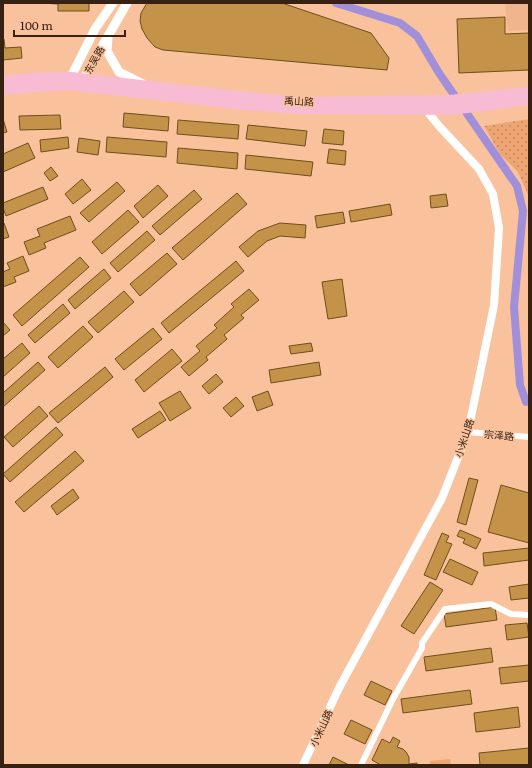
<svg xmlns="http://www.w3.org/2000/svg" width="532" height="768" font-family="Literata,'Noto Sans SC',serif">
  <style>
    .built { fill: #f1b58d }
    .grass { fill: #eda573 }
    .park { fill: url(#park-dots) }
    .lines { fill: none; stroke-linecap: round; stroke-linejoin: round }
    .canal { stroke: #a28fda; stroke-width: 8 }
    .building { fill: #c49248; stroke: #6f4e1b }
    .minor { stroke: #fff; stroke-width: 6 }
    .tertiary { stroke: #fff; stroke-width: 8 }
    .secondary { stroke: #fff; stroke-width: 9 }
    .primary { stroke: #f7bcd4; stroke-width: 10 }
    .labels { text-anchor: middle; stroke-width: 3; stroke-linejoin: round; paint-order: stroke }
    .street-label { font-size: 10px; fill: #362113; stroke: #f9c29d }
  </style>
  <defs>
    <pattern id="park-dots" width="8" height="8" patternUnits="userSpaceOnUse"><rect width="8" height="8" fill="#eda573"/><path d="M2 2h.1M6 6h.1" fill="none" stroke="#c1865d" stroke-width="1.8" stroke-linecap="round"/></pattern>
  </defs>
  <rect width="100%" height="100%" fill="#f9c29d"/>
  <!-- built -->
  <path class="built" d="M505,3H529V30L508,31Z"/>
  <!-- grass -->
  <path class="grass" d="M450,759L451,765H430V761Z"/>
  <!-- park -->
  <path class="park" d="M529,119V197L518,172L500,154L484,126Z"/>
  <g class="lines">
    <!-- canal -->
    <path class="canal" d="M336,3L400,23L417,36L439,73L517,186L523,211L514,307L520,385L526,402"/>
  </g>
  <!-- building -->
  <path class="building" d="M41,3H89V11H58V4Z
    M147,3H282L371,33L389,58L387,70L163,50L155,47L147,38L142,29L140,21L141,13Z
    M505,17V34L529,33V70L459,73L457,19Z
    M4,39L5,48L21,47L22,58L3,60V40Z
    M124,113L169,117L168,131L123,127Z
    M60,115L61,129L20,130L19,116Z
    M3,119L7,132L3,133Z
    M178,120L239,125L238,139L177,134Z
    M248,125L307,131L305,146L246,139Z
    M324,129L344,131L343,145L322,143Z
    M68,137L69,148L41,152L40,140Z
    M107,137L167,142L166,157L106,152Z
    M79,138L100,141L98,155L77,152Z
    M28,143L35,158L3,172V154Z
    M178,148L238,153L237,169L177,163Z
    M329,149L346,151L345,165L327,163Z
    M246,155L313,162L311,176L245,169Z
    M51,167L58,176L50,181L44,173Z
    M82,179L91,190L73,204L65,194Z
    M117,182L125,191L89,222L80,213Z
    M158,185L168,196L143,218L134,206Z
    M43,187L48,199L6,216L3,208V203Z
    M194,190L202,199L160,235L152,226Z
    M237,193L247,204L183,260L172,248Z
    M446,194L448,206L431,208L430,196Z
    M390,204L392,215L351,222L349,211Z
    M128,210L139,222L102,254L92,242Z
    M343,212L345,223L317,228L315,216Z
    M70,216L76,230L44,243L46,248L29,255L24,242L40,236L37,229Z
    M3,223H4L9,237L3,239Z
    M280,223L306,225L305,238L280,236L267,241L248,257L239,247L258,231Z
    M147,231L155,240L118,272L110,263Z
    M167,253L177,264L140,296L130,284Z
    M23,256L29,271L14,277L16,282L3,287V272L10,269L7,263Z
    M80,257L89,267L22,326L13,315Z
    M236,261L244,271L169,333L161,323Z
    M104,269L111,278L75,309L68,300Z
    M342,279L347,316L328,319L322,282Z
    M249,289L259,300L241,315L244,318L224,335L227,339L206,357L208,360L189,376L181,367L200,351L196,346L217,328L214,325L234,307L231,304Z
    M124,291L134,302L98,333L88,322Z
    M63,304L70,313L35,343L28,335Z
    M3,322L10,330L3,336Z
    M83,326L93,337L58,368L48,357Z
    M153,328L162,339L124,370L115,359Z
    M22,343L30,353L3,377V359Z
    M311,343L313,351L291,354L289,346Z
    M172,349L182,361L144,392L135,380Z
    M38,362L45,370L3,407V393Z
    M319,362L321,375L271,383L269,370Z
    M105,367L113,377L58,423L49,413Z
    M216,374L223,382L209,394L202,386Z
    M180,391L191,408L170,421L159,403Z
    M268,391L273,405L257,411L252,397Z
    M236,397L244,406L231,417L223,408Z
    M39,406L48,416L13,447L4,437Z
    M160,411L166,420L138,438L132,429Z
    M56,427L63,435L10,482L3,474Z
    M75,451L84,461L24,512L15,502Z
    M469,478L478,480L466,525L457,522Z
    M501,485L529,493V543L488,532Z
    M73,489L79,498L57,515L51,506Z
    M460,530L481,539L476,549L463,543L465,539L457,536Z
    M442,533L449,536L446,542L452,544L436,580L424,575Z
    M529,548V560L484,566L483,553Z
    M450,559L478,572L472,585L443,572Z
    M430,582L443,590L414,634L401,626Z
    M529,584V598L511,600L509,587Z
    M495,607L497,620L446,627L444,614Z
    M527,623L529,637L507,640L505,625Z
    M491,648L493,662L426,671L424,657Z
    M529,665V681L501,684L499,668Z
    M371,681L392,691L385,705L364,695Z
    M470,690L472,704L403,713L401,699Z
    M518,707L520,727L476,732L474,713Z
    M351,720L372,730L365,744L344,734Z
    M393,737L400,741L397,747L403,749L406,752L409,757V764L417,763V765H379V764L372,760L382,739L390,743Z
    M529,748V765H480L479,753Z
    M333,757L349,765H329Z"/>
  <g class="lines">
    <!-- minor -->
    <path class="minor" d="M468,432L529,437
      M361,765L393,699L422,648V643L445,609L491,604L511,614L529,615"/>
    <!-- tertiary -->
    <path class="tertiary" d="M303,765L339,688L442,498L468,432L494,305L499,228L493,194L479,169L439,126L426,110L425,106"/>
    <!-- secondary -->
    <path class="secondary" d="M108,38L107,51L119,72L143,84
      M69,84L71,77L95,29L113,3
      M82,85L84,78L127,3"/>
    <!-- primary -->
    <path class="primary" d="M3,81L33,78L71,77L228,95L301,102L449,100L529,92
      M3,90L33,87L69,85L246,105L301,109L452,110L529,100"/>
  </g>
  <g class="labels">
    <!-- street labels -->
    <g class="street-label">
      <text transform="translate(94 60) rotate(-61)" y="4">东吴路</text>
      <text transform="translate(299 101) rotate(3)" y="4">禹山路</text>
      <text transform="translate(499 435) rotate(5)" y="4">宗泽路</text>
      <text transform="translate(464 438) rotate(-72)" y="4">小米山路</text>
      <text transform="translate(321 728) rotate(-65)" y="4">小米山路</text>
    </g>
  </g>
  <!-- border -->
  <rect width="532" height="768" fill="none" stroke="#362113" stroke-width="8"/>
  <!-- scale -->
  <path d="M14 30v6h111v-6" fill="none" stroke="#362113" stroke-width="2"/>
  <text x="20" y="30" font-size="12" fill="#362113" stroke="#f9c29d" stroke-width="3" paint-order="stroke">100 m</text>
</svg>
